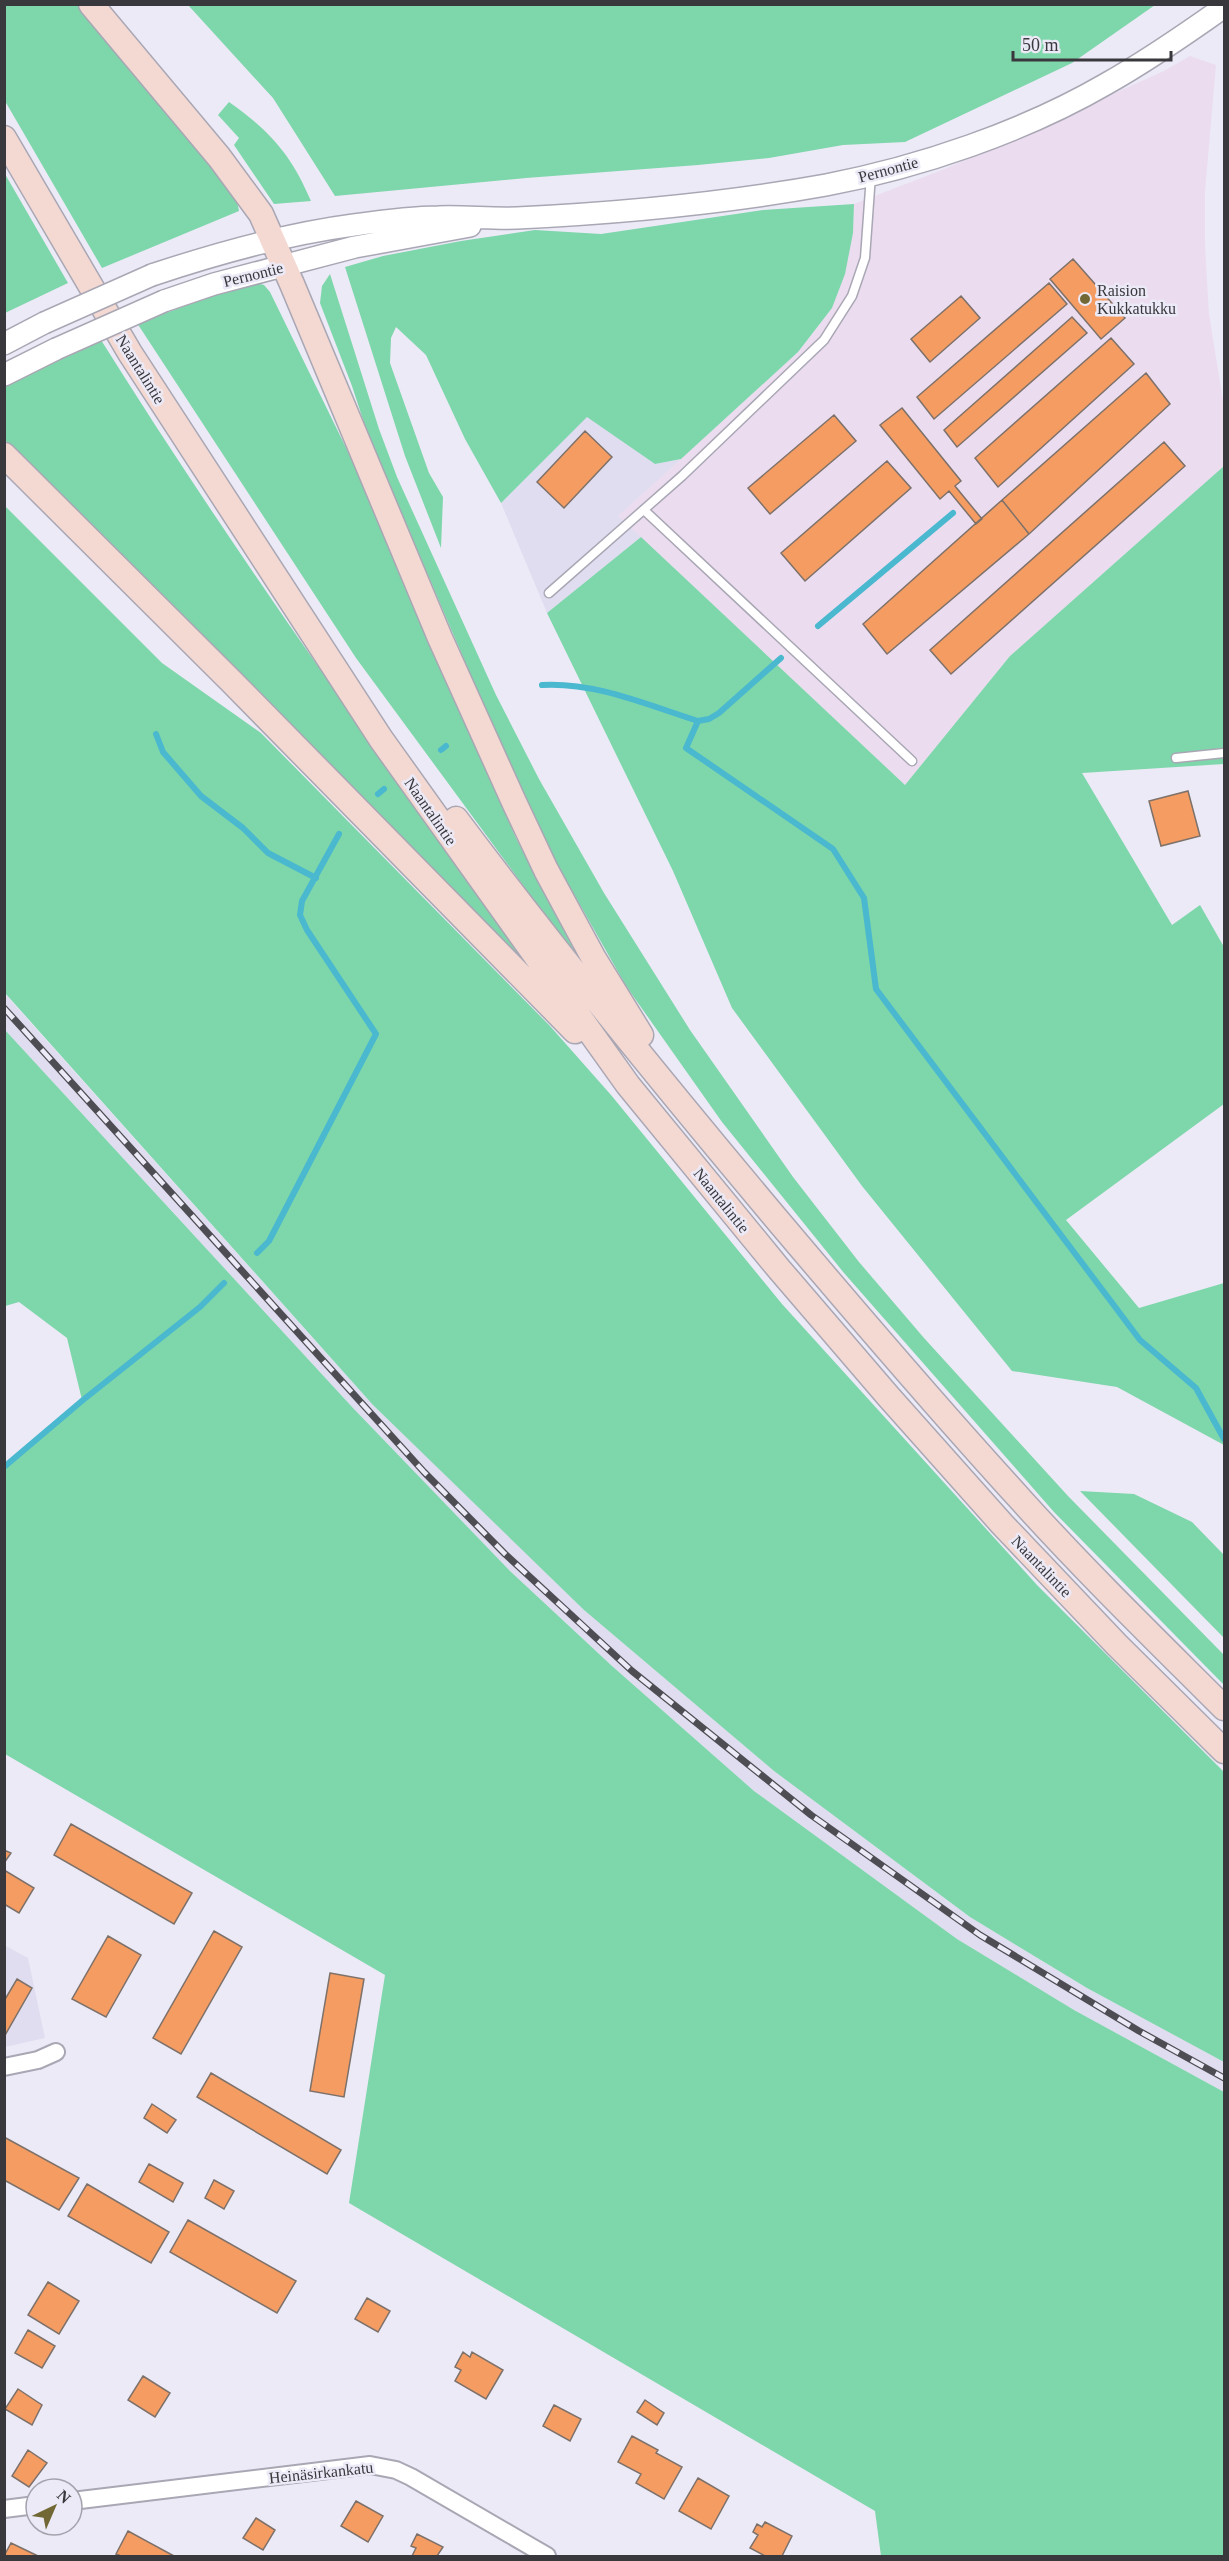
<svg xmlns="http://www.w3.org/2000/svg" width="1229" height="2561" font-family="Georgia,serif">
  <style>
    .commercial { fill: #ebdcef }
    .built { fill: #e0ddf0 }
    .green { fill: #7ed6ab }
    .lines { fill: none; stroke-linecap: round; stroke-linejoin: round }
    .stream { stroke: #4ab8ce; stroke-width: 6 }
    .building { fill: #f59c63; stroke: #7d716a; stroke-width: 1.5 }
    .service-casing { stroke: #a9a7b4; stroke-width: 11 }
    .minor-casing { stroke: #a9a7b4; stroke-width: 20 }
    .tertiary-casing { stroke: #a9a7b4; stroke-width: 24 }
    .secondary-casing { stroke: #a9a7b4; stroke-width: 27 }
    .service { stroke: #fff; stroke-width: 8 }
    .minor { stroke: #fff; stroke-width: 16 }
    .tertiary { stroke: #fff; stroke-width: 21 }
    .secondary { stroke: #f4d9d3; stroke-width: 24 }
    .rail-casing { stroke: #4e4d53; stroke-width: 7 }
    .rail { stroke: #eceaf7; stroke-width: 4.5; stroke-dasharray: 14; stroke-linecap: butt }
    .tertiary-bridge-casing { stroke: #a9a7b4; stroke-width: 24; stroke-linecap: butt }
    .tertiary-bridge { stroke: #fff; stroke-width: 21 }
    .poi-dot { fill: #716835; stroke: #eceaf7; stroke-width: 2 }
    .labels { text-anchor: middle; stroke-width: 5; stroke-linejoin: round; paint-order: stroke }
    .street-label { font-size: 16px; fill: #39383d; stroke: #eceaf7 }
    .poi-label { font-size: 16px; fill: #39383d; stroke: #eceaf7; text-anchor: start }
  </style>
  <rect width="100%" height="100%" fill="#eceaf7"/>
  <!-- commercial -->
  <path class="commercial" d="M1190,56L1216,65L1205,191V247L1209,314L1224,407V466L1010,656L905,785L618,516L798,352L832,308L853,233L854,204L947,168L1164,71Z"/>
  <!-- built -->
  <path class="built" d="M587,416L655,464L681,459L618,516L641,537L547,613L501,503Z
    M4,993L373,1405L584,1610L774,1771L970,1917L1087,1988L1224,2062V2092L1074,2010L957,1939L754,1791L612,1666L510,1571L353,1408L5,1030Z
    M4,1945L28,1958L45,2038L5,2047Z"/>
  <!-- green -->
  <path class="green" d="M4,5H80L236,196L239,211L102,268L5,101Z
    M188,5H1155L1072,63L905,142L843,145L769,158L698,165L526,178L335,196L273,98Z
    M229,102C270,131 291,154 311,201L274,204L234,145L239,138L218,115Z
    M5,174L68,283L5,313H4Z
    M854,204L853,233L845,274L832,308L798,352L681,459L655,464L587,417L501,503L465,439L426,355L396,327L391,338L390,363L429,473L443,497L441,548L405,456L345,267L383,256L461,241L535,230L601,234L763,210Z
    M330,274L379,429L397,477L496,695L539,779L604,893L690,1030L793,1177L859,1262L924,1338L1068,1496L1224,1655V1685L1054,1512L844,1273L722,1122L626,986L554,859L513,774L368,435L352,386L320,303L322,286Z
    M253,282L264,285L270,292L352,460L516,838L573,948L570,949L356,658L137,323Z
    M101,340C233,551 378,753 523,954L521,958L5,440L4,386Z
    M1224,466V764L1082,773L1172,925L1200,905L1224,947V1104L1066,1220L1139,1308L1224,1283V1445L1117,1387L1012,1371L862,1186L732,1008L673,871L547,613L641,537L905,785L1010,656Z
    M4,505L162,663L261,733L550,1026L611,1095L782,1304L1037,1585L1224,1772V2062L1087,1988L970,1917L774,1771L584,1610L373,1405L5,993Z
    M5,1030L353,1408L510,1571L612,1666L754,1791L957,1939L1074,2010L1224,2092V2556H881L875,2511L349,2203L385,1975L5,1754V1467L82,1400L67,1338L19,1302L5,1306Z
    M1080,1491L1134,1494L1192,1522L1224,1555V1638Z"/>
  <g class="lines">
    <!-- stream -->
    <path class="stream" d="M818,626L953,513
      M542,685C596,682 647,705 698,721L686,748L833,849L864,898L876,989L1140,1340L1196,1388L1224,1439
      M698,721L709,719L719,713L781,658
      M156,734L163,752L201,796L243,828L268,853L316,878
      M441,750L446,746
      M378,794L384,789
      M257,1253L269,1241L376,1034L307,930L300,915L302,901L339,834
      M4,1467L83,1400L200,1307L224,1283"/>
  </g>
  <!-- building -->
  <path class="building" d="M1073,259L1125,318L1101,339L1050,279Z
    M1049,283L1067,304L934,419L917,397Z
    M961,296L980,318L930,362L911,339Z
    M1072,317L1087,333L957,447L944,430Z
    M1111,338L1134,364L998,487L975,458Z
    M1146,373L1170,404L1029,534L1002,500Z
    M902,408L961,481L955,486L982,519L976,524L949,491L940,499L880,425Z
    M834,415L856,441L770,514L748,488Z
    M585,431L612,457L564,508L537,482Z
    M1164,442L1185,466L951,674L930,650Z
    M887,461L911,488L805,581L781,553Z
    M1002,500L1029,534L887,654L863,624Z
    M1188,791L1200,836L1161,846L1149,801Z
    M71,1824L192,1893L174,1924L54,1855Z
    M4,1850L11,1853L4,1863Z
    M4,1870L34,1888L19,1913L4,1904Z
    M214,1931L242,1947L181,2054L153,2038Z
    M108,1936L141,1955L106,2017L72,1999Z
    M330,1973L364,1979L344,2097L310,2091Z
    M17,1979L32,1988L4,2037V2001Z
    M211,2073L341,2150L327,2174L197,2097Z
    M152,2104L176,2120L167,2133L144,2118Z
    M4,2137L79,2178L59,2210L4,2180Z
    M149,2164L183,2183L173,2202L139,2182Z
    M214,2180L234,2191L224,2209L205,2198Z
    M87,2184L169,2232L151,2263L68,2216Z
    M188,2220L296,2281L277,2313L170,2252Z
    M48,2282L79,2301L59,2334L28,2315Z
    M367,2298L390,2311L378,2332L355,2319Z
    M28,2330L55,2346L42,2368L15,2353Z
    M463,2352L470,2357L472,2352L503,2370L486,2399L455,2381L461,2370L455,2367Z
    M143,2376L170,2393L155,2417L128,2400Z
    M18,2389L42,2405L32,2425L5,2409Z
    M645,2400L664,2413L657,2425L637,2412Z
    M554,2405L581,2419L570,2441L543,2426Z
    M632,2436L658,2450L656,2453L682,2467L664,2499L636,2483L641,2474L618,2462Z
    M28,2450L47,2463L29,2487L12,2476Z
    M698,2478L729,2496L711,2529L679,2511Z
    M356,2501L383,2516L368,2542L341,2526Z
    M256,2518L275,2530L263,2550L243,2538Z
    M765,2522L792,2536L782,2556H765L750,2548L758,2535L753,2532L757,2524L762,2527Z
    M128,2531L174,2556H121L116,2554Z
    M417,2534L443,2547L437,2556H412L416,2548L411,2546Z
    M11,2543L38,2556H4Z"/>
  <g class="lines">
    <!-- service casing -->
    <g class="service-casing">
      <path id="service" d="M644,510L912,761
        M549,593L682,476L824,340L852,296L865,258L871,175
        M1176,758L1224,753"/>
    </g>
    <!-- minor casing -->
    <g class="minor-casing">
      <path id="minor" d="M4,2067L38,2060L56,2052
        M72,2501L370,2465L396,2470L411,2477L547,2556
        M4,2509L36,2505"/>
    </g>
    <!-- tertiary casing -->
    <g class="tertiary-casing">
      <path id="tertiary" d="M152,275C218,253 285,234 354,225C382,221 411,217 438,217C465,216 491,219 517,218C619,213 726,203 826,185C920,167 1023,132 1106,84C1147,61 1186,34 1224,7
        M164,301L214,284L355,247L470,226
        M4,344L44,323
        M4,375L56,349"/>
    </g>
    <!-- secondary casing -->
    <g class="secondary-casing">
      <path id="secondary" d="M91,4L219,157L261,214L292,284L440,638L514,802L546,870L593,957L641,1035
        M4,138L130,353L381,739L628,1085L779,1269L888,1396L1002,1524L1117,1645L1224,1751
        M4,455L231,681L575,1031
        M456,819C558,955 665,1086 774,1216C855,1312 937,1408 1022,1501C1087,1573 1156,1640 1224,1708"/>
    </g>
    <!-- service -->
    <use href="#service" class="service"/>
    <!-- minor -->
    <use href="#minor" class="minor"/>
    <!-- tertiary -->
    <use href="#tertiary" class="tertiary"/>
    <!-- secondary -->
    <use href="#secondary" class="secondary"/>
    <!-- rail casing -->
    <g class="rail-casing">
      <path id="rail" d="M4,1008L424,1472L505,1554L632,1671L811,1815L980,1935L1139,2031L1224,2078"/>
    </g>
    <!-- rail -->
    <use href="#rail" class="rail"/>
    <!-- tertiary-bridge casing -->
    <g class="tertiary-bridge-casing">
      <path id="tertiary-bridge" d="M44,323L152,275
        M56,349L164,301"/>
    </g>
    <!-- tertiary-bridge -->
    <use href="#tertiary-bridge" class="tertiary-bridge"/>
  </g>
  <!-- markers -->
  <circle class="poi-dot" cx="1085" cy="299" r="6"/>
  <g class="labels">
    <!-- street labels -->
    <g class="street-label">
      <text transform="translate(888 169) rotate(-15)" y="6">Pernontie</text>
      <text transform="translate(253 274) rotate(-14)" y="6">Pernontie</text>
      <text transform="translate(141 369) rotate(58)" y="6">Naantalintie</text>
      <text transform="translate(431 811) rotate(55)" y="6">Naantalintie</text>
      <text transform="translate(722 1200) rotate(51)" y="6">Naantalintie</text>
      <text transform="translate(1042 1566) rotate(46)" y="6">Naantalintie</text>
      <text transform="translate(321 2472) rotate(-6)" y="6">Heinäsirkankatu</text>
    </g>
    <!-- poi labels -->
    <g class="poi-label">
      <text x="1097" y="296">Raision<tspan x="1097" dy="18">Kukkatukku</tspan></text>
    </g>
  </g>
  <!-- border -->
  <rect width="1229" height="2561" fill="none" stroke="#39383d" stroke-width="12"/>
  <!-- north arrow -->
  <g transform="translate(54 2507) rotate(44)"><circle r="28" fill="#eceaf7" stroke="#a4a3ad" stroke-width="1.5"/>
  <path d="M0-4.5L10 22L0 15L-10 22Z" fill="#716835"/>
  <text y="-9" font-size="16" font-weight="bold" text-anchor="middle" fill="#39383d">N</text>
  </g>
  <!-- scale -->
  <path d="M1013 51v9h158v-9" fill="none" stroke="#39383d" stroke-width="3"/>
  <text x="1022" y="51" font-size="18" fill="#39383d" stroke="#eceaf7" stroke-width="4.5" paint-order="stroke">50 m</text>
</svg>
